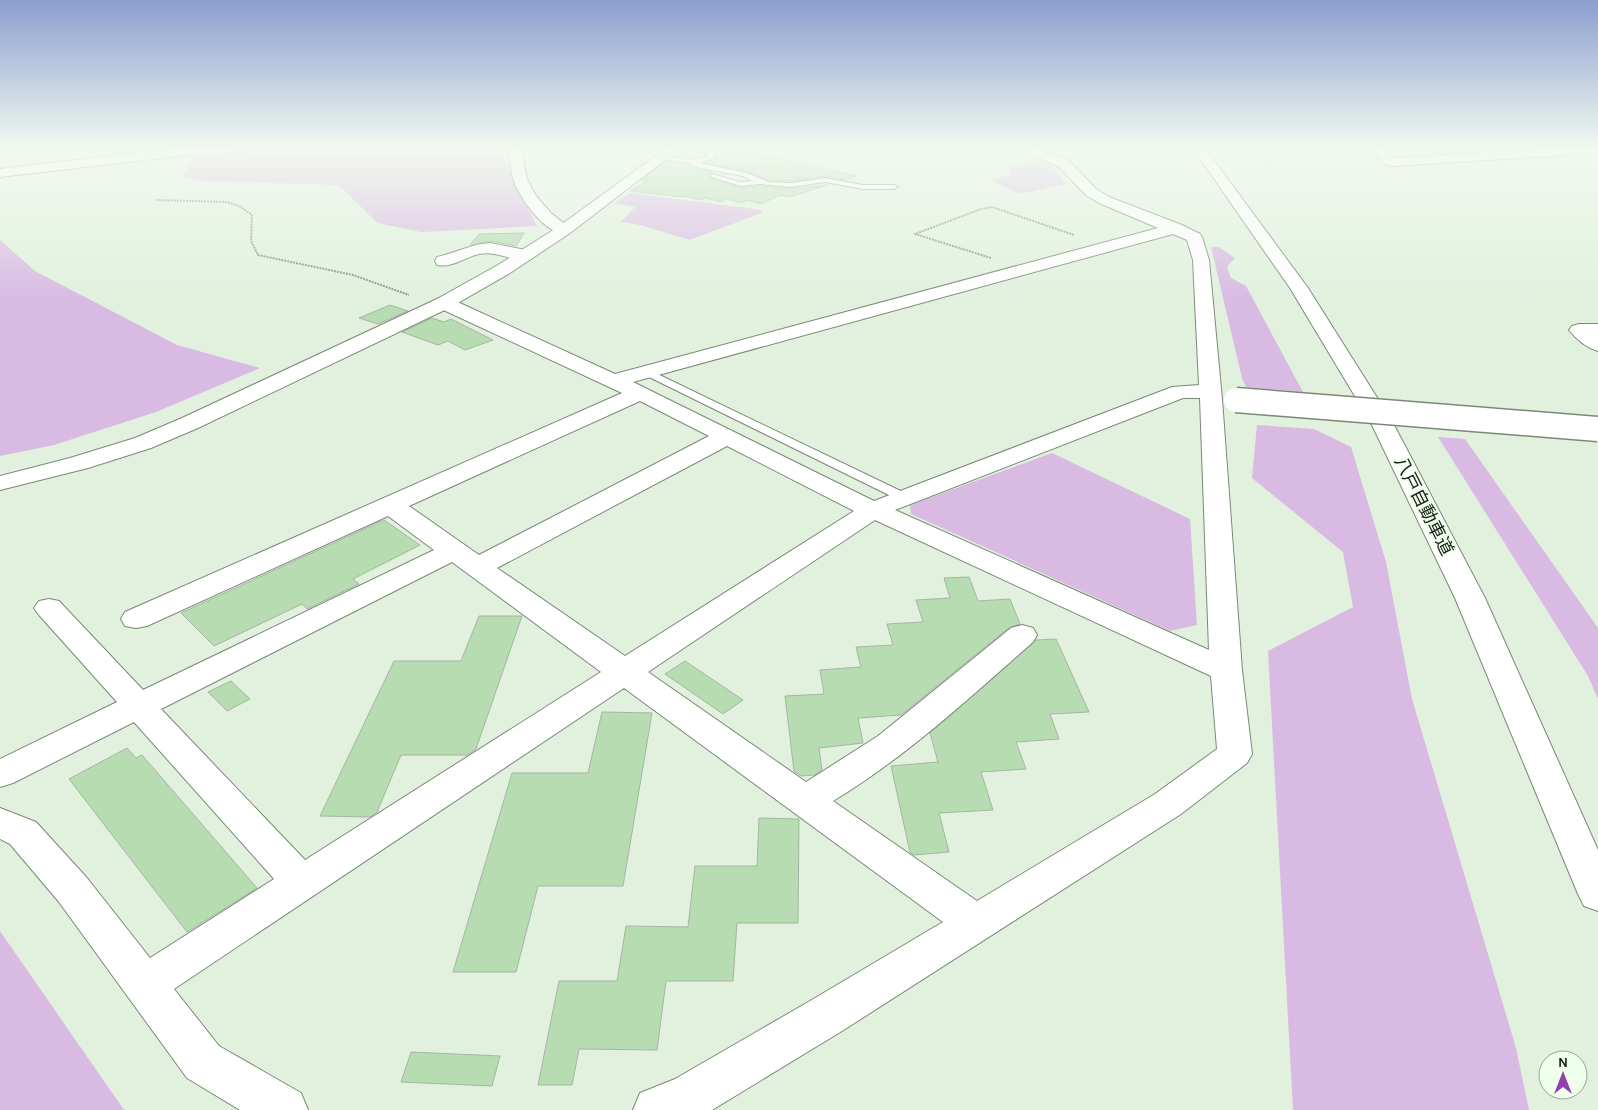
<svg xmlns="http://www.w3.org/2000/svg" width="1598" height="1110" font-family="Karla,'Noto Sans JP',sans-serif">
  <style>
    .green { fill: #d8bae2 }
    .building { fill: #b7dcb1; stroke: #a5b5a3 }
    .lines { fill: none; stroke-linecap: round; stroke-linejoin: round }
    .service-casing { stroke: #7a8977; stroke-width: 2 }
    .minor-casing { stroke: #7a8977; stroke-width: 2 }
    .tertiary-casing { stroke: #7a8977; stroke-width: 2 }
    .motorway-casing { stroke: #7a8977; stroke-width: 2 }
    .path { stroke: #8c978a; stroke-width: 2; stroke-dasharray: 2 1; stroke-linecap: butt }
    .service { fill: #fff; fill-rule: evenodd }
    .minor { fill: #fff; fill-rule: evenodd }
    .tertiary { fill: #fff; fill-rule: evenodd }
    .motorway { fill: #fff; fill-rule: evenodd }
    .minor-bridge-casing { stroke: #7a8977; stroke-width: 27; stroke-linecap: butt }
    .minor-bridge { stroke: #fff; stroke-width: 24 }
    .labels { text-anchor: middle; stroke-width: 4; stroke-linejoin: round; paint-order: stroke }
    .street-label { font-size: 18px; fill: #191f18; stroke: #eeffeb }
  </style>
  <rect width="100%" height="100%" fill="#e1f1de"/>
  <!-- green -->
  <path class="green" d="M202,147H499L537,226L421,232L377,223L339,185L202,181L182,176Z
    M1040,161L1050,164L1066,184L1020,194L991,180L1010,175V166Z
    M629,193L762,210L761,213L690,240L640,225L621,222L635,207L615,203Z
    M0,240L35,271L177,345L260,368L156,412L54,445L0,456Z
    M1211,247H1219L1235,258L1227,267L1231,278L1246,286L1303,392L1246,387L1242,378Z
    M1257,425L1314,429L1351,447L1386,562L1412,699L1516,1048L1529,1110H1293L1268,651L1353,607L1343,552L1252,478Z
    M1438,437L1465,439L1598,628V699L1588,676Z
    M1052,453L1190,519L1197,625L1170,631L911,514L910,505Z
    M0,931L124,1110H0Z"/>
  <!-- building -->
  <path class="building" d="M730,147L856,176L844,180L825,176L791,181L769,180L747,171L706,163L716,158V150Z
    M694,148L704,149L706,156L694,158L677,156Z
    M666,161L688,165L699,170L712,172L707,177L739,188L760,186L791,189L828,185L789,197L781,195L761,204L747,200L741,203L726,199L721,202L706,198L701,200L684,196L682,197L630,191L648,180H642Z
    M524,233L516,246L490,241L470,245L479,234Z
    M390,305L408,311L378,324L359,318Z
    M432,318L444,322L451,319L493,340L465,350L448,341L438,345L402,332Z
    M384,520L420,545L353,579L359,584L307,609L302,604L214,646L181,613Z
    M969,577L978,601L1010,599L1020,624L1010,627L901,715L858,718L863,743L819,748L822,770L814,775L801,776L794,771L785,696L824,694L820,670L861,667L856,647L893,645L887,624L923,622L916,600L950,598L944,578Z
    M479,616H522L476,749L467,755H401L377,812L370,817L320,816L394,661H461Z
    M1056,639L1089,712L1050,714L1059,739L1016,742L1026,769L981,772L993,810L939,813L949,852L914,855L910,852L891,766L938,762L930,733L1036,640Z
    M685,661L743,700L723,714L665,674Z
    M231,681L250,699L227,711L208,692Z
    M602,712L652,713L623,886H538L516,972H453L512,773H588Z
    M127,748L136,758L142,755L257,888L187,932L69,779Z
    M759,818L799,819L798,923H737L733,981H666L657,1050L579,1049L572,1085H538L559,981H617L626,926L688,927L695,866H757Z
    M411,1052L500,1056L492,1086L401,1082Z"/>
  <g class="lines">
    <!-- service casing -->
    <g class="service-casing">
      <path id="service" d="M706,147H712L715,154L714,158L699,163L747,173L769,182L791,183L825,178L863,185H894L898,187L894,189H863L825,182L791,187L760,184L740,186L709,176L712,174L740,182L752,181L743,176L700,168L689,163L657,158L660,156L694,160L708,157Z
        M647,369L909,495L911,498L905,502L901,501L643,374L642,372L643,370Z"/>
    </g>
    <!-- minor casing -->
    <g class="minor-casing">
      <path id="minor" d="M187,147H255L249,151L187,155L0,177V169Z
        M506,147H518L522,156L527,179L536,196L551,213L572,230L570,233C548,239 520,199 514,181C510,170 511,158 506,147Z
        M1022,147H1037L1069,161L1096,189L1109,197L1182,225L1200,234L1202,237L1209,260L1222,399L1242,670L1252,754L1247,763L1181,814L842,1031L712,1110H633L640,1093L675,1079L810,1001L943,922L624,688L174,989L219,1046L301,1093L308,1110H240L187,1078L59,902L10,844L0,839V808L36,822L87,878L150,958L274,879L134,722L13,783L0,787V759L117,702L39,615L34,608L39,601L49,599L59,601L143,690L434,550L388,516L147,626L136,628L125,626L121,619L125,612L622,393L437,307L435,303L437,299L444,297L451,299L615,374L1158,228L1099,203L1086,195L1059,167L1023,150ZM1173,234L1187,240L1193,260L1199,385L1172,387L874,501L633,382ZM1183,398H1200L1209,650L895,510ZM640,401L709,436L479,555L409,506ZM727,446L854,511L625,656L497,568ZM875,520L1211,676L1217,749L1155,794L977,901L833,801C906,757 969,698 1033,642L1037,635L1033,628L1022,625L1011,628L878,736L806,782L648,672ZM452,562L601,672L305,860L161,709Z
        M1365,147H1379L1395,158L1576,147H1598V153L1392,166L1387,165Z
        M490,243L531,251L533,255L531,259C514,263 497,250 479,254C465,257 453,268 437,265L435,261L437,257C456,253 471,244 490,243Z
        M1579,324H1598V351C1587,348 1576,339 1569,330L1572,326Z"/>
    </g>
    <!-- tertiary casing -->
    <g class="tertiary-casing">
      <path id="tertiary" d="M668,147H682L570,233L510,273L451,307L198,428L151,448L88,468L0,490V476L70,458L135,438L182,418L437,299L498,265L558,227Z"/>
    </g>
    <!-- motorway casing -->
    <g class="motorway-casing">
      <path id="motorway" d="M1192,147H1204L1308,288L1393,423L1485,598L1598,850V911L1584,906L1578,894L1455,598L1371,423L1290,288Z"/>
    </g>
    <!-- path -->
    <path class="path" d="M156,200L227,202L239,206L252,215L251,241L258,255L353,275L409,295
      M991,258L915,234L981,209L992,207L1074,235"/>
    <!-- service -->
    <use href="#service" class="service"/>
    <!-- minor -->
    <use href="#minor" class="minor"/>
    <!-- tertiary -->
    <use href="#tertiary" class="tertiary"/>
    <!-- motorway -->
    <use href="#motorway" class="motorway"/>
    <!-- minor-bridge casing -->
    <g class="minor-bridge-casing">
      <path id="minor-bridge" d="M1236,400L1598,429"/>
    </g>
    <!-- minor-bridge -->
    <use href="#minor-bridge" class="minor-bridge"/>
  </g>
  <!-- sky -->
  <linearGradient id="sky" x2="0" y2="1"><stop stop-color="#8b9fcf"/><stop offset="0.49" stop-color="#f2f9f0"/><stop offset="1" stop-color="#f2f9f0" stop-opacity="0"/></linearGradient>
  <rect width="1598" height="302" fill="url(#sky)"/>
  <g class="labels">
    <!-- street labels -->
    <g class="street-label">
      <text transform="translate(1424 506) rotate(63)" y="6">八戸自動車道</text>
    </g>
  </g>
  <!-- north arrow -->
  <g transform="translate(1563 1075)"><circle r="24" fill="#eeffeb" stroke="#99a597"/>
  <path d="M0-4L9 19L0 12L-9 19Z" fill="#943fad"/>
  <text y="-8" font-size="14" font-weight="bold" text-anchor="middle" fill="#191f18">N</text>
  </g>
</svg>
